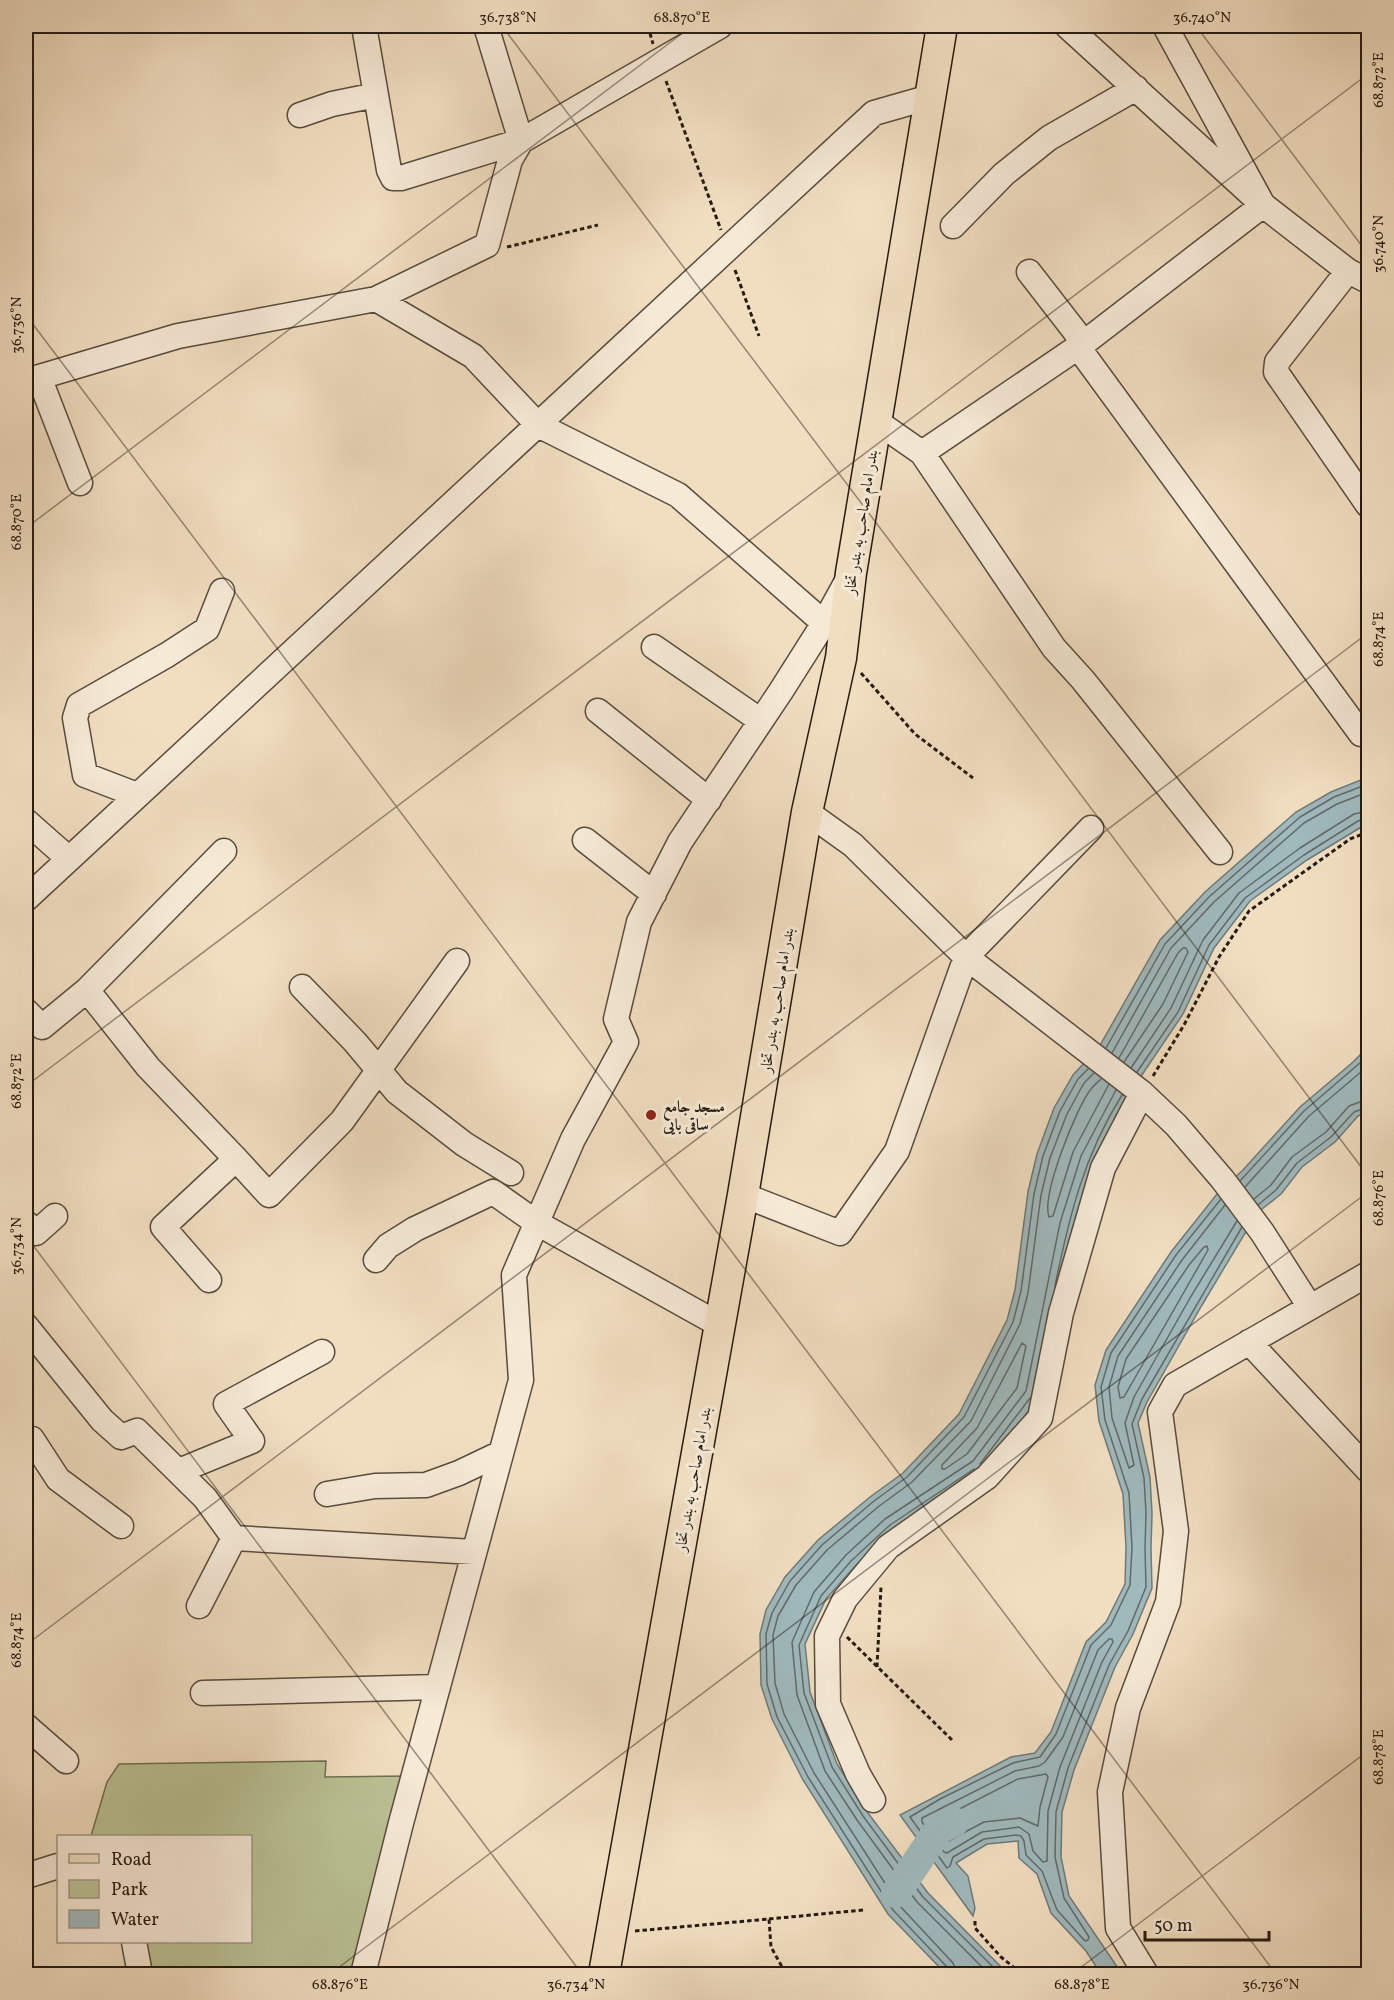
<svg xmlns="http://www.w3.org/2000/svg" width="1394" height="2000" font-family="Vollkorn,Amiri,serif">
  <style>
    .green { fill: #b9c194; stroke: #706e53; stroke-width: 1.5 }
    .water { fill: #9fb9bd; stroke: #6f7a79; stroke-width: 1.5 }
    .lines { fill: none; stroke-linecap: round; stroke-linejoin: round }
    .shore { stroke: #626a68; stroke-width: 1.5 }
    .river { stroke: #9fb9bd; stroke-width: 30 }
    .minor-casing { stroke: #594c3e; stroke-width: 27 }
    .major-casing { stroke: #261b12; stroke-width: 33 }
    .path { stroke: #261b12; stroke-width: 3; stroke-dasharray: 4.5 3; stroke-linecap: butt }
    .minor { stroke: #f6ead7; stroke-width: 24 }
    .major { stroke: #f1dec1; stroke-width: 30 }
    .ticks { fill: none; stroke: #261b12; stroke-width: 1.5; stroke-opacity: 0.45 }
    .poi-dot { fill: #8f2418; stroke: #f6ead7; stroke-width: 2 }
    .labels { text-anchor: middle; stroke-width: 6; stroke-linejoin: round; paint-order: stroke }
    .street-label { font-size: 16px; fill: #261b12; stroke: #f6ead7 }
    .poi-label { font-size: 16px; font-weight: bold; fill: #261b12; stroke: #f6ead7; text-anchor: start }
    .neatline { fill: none; stroke: #261b12; stroke-width: 2 }
    .ticks-label { font-size: 15px; text-anchor: middle; fill: #261b12 }
  </style>
  <rect width="100%" height="100%" fill="#f1dec1"/>
  <filter id="stains"><feTurbulence type="fractalNoise" baseFrequency=".00333" numOctaves="4"/><feColorMatrix values="0 0 0 0 .2 0 0 0 0 .09 0 0 0 0 .02 0 0 0 .5 -.17"/></filter>
  <radialGradient id="worn" r=".72"><stop offset=".6" stop-color="#630" stop-opacity="0"/><stop offset="1" stop-color="#630" stop-opacity=".3"/></radialGradient>
  <!-- green -->
  <path class="green" d="M326,1761L325,1777L407,1776L358,1974H149L140,1942H250V1836H91L107,1782L119,1764Z"/>
  <!-- water -->
  <path class="water" d="M1368,777V823L1307,860L1250,901L1214,948L1183,1014L1125,1100L1093,1161L1073,1227L1039,1397L983,1471L893,1530L856,1565L826,1599L805,1644L810,1692L837,1764L868,1813L928,1893L1008,1974H946L888,1914L803,1780L772,1719L761,1685L760,1634L766,1610L785,1577L818,1540L870,1497L903,1473L959,1414L1007,1320L1015,1290L1028,1192L1037,1154L1054,1108L1073,1075L1099,1047L1160,940L1205,892L1296,812L1331,792Z
    M1368,1047V1112L1358,1116L1335,1142L1302,1167L1281,1194L1257,1213L1202,1305L1147,1402L1138,1423L1150,1477L1152,1513L1151,1549L1152,1588L1133,1634L1115,1667L1074,1770L1062,1812L1061,1857L1069,1896L1122,1974H1101L1086,1951L1051,1913L1037,1874L1019,1858L1018,1841L987,1844L956,1863L968,1876L975,1908L973,1916L900,1815L1011,1757L1035,1753L1051,1732L1086,1642L1106,1622L1125,1584L1126,1547L1123,1494L1099,1421L1095,1385L1106,1350L1171,1252L1217,1194L1243,1170L1300,1107L1352,1063Z"/>
  <g class="lines">
    <!-- shore -->
    <path class="shore" d="M1106,1048L1165,944L1209,897L1300,817L1334,797L1368,784
      M1112,1053L1171,948L1214,902L1304,823L1337,804L1368,792
      M1119,1058L1178,953L1183,948H1186L1188,952L1163,1004L1124,1062
      M1131,1068L1171,1008L1203,940L1239,893L1300,848L1354,814L1368,811
      M1137,1072L1178,1012L1209,945L1245,898L1304,855L1358,821L1368,818
      M1101,1079C1098,1082 1094,1085 1091,1089C1076,1108 1041,1196 1049,1217L1053,1216L1073,1152L1109,1084
      M1240,1181L1304,1111L1368,1056
      M1245,1187L1309,1116L1368,1066
      M1221,1199L1176,1255L1111,1353L1101,1387L1105,1420L1129,1493L1132,1547L1130,1585L1111,1625L1091,1645L1056,1734L1040,1757L1013,1763L940,1799L910,1817L947,1868L950,1866L953,1857L984,1839L1016,1835L1021,1836L1024,1841L1026,1855L1042,1871L1057,1910L1085,1941L1088,1940L1089,1937L1064,1898L1055,1857L1056,1812L1068,1768L1109,1665L1128,1631L1146,1587L1145,1549L1146,1513L1144,1478L1132,1424L1142,1399L1242,1227
      M1254,1199L1271,1185L1292,1157L1326,1132L1349,1106L1368,1099
      M1225,1205L1182,1260L1118,1356L1109,1387L1112,1418L1129,1468L1134,1465L1125,1423L1134,1397L1190,1298L1237,1221
      M1258,1205L1276,1190L1297,1163L1331,1137L1354,1112L1368,1107
      M1207,1246L1208,1250L1124,1397L1120,1398L1118,1387L1126,1359L1189,1265L1204,1247Z
      M1055,1286C1069,1217 1084,1155 1122,1095
      M1022,1343L1026,1346L1017,1388L967,1454L945,1469H942V1465L977,1428Z
      M980,1464L1030,1398
      M974,1469L890,1525L851,1561L821,1596L799,1645L804,1693L832,1767L863,1816L923,1897L1000,1974
      M1109,1639H1112L1113,1642L1102,1662L1060,1767L1048,1811L1047,1861L1043,1862L1033,1851L1029,1834L1019,1827L982,1832L947,1853L944,1852L922,1822V1818L1015,1771L1039,1766L1045,1762L1063,1737L1098,1650Z
      M1046,1774L1048,1777L1040,1807L1038,1826L1020,1818L984,1822L948,1841L935,1824L936,1821L1018,1779Z
      M949,1974L948,1968L893,1910L808,1777L777,1717L767,1684L766,1634L772,1613L790,1581L822,1545L874,1501L907,1477L964,1417L1013,1322L1021,1291L1034,1194L1043,1156L1060,1111L1078,1079L1088,1069
      M957,1974L953,1963L899,1905L814,1773L784,1714L775,1683L773,1635L778,1616L796,1585L827,1550L878,1507L912,1482L971,1421L1020,1324L1028,1293L1041,1195L1050,1158L1067,1114L1084,1083L1094,1073
      M989,1974L917,1902L857,1820L825,1771L797,1695L792,1642L814,1592L846,1555L885,1519L973,1461L1026,1391L1060,1223L1081,1156L1116,1090"/>
    <!-- river -->
    <path class="river" d="M896,1893L939,1829L954,1822"/>
    <!-- minor casing -->
    <g class="minor-casing">
      <path id="minor" d="M364,26L389,170L393,178H401L521,141L486,26
        M1067,26L1263,205L1348,271L1368,281
        M300,115L332,104L376,95
        M953,226L1004,174L1049,138L1136,88
        M1348,271L1277,362L1276,372L1368,505
        M1029,272L1084,343
        M376,299L487,245L510,160L521,141L720,26
        M1078,347L1361,734
        M39,377L80,483
        M26,381L178,336L376,299L473,356L538,425L678,495L824,623
        M876,421L922,453L1054,648L1083,680L1220,852
        M922,453L1084,343L1263,205L1165,26
        M654,647L761,721
        M598,711L709,800
        M137,795L85,775L75,718L79,705L167,655L207,629L222,591
        M807,812L853,845L966,957L1142,1093L1176,1125L1223,1180L1262,1232L1310,1307
        M26,821L69,859
        M585,840L654,894
        M26,899L874,113L930,97
        M302,987L355,1042L397,1092L464,1144L511,1173
        M87,990L148,1067L236,1159L163,1227L209,1280
        M26,1011L42,1027L87,990L224,851
        M236,1159L269,1195L342,1121L457,961
        M743,1195L840,1233L897,1151L966,957L1091,828
        M26,1223L36,1233L55,1216
        M376,1260L388,1246L415,1229L493,1192L537,1223L720,1325
        M26,1326L102,1420L121,1437L137,1431L205,1498L234,1538L474,1552
        M1249,1342L1368,1470
        M26,1439H32L58,1479L121,1526
        M179,1471L252,1441L226,1404L322,1352
        M327,1494L375,1486L426,1485L459,1473L501,1453
        M199,1606L234,1538
        M203,1693L438,1687
        M26,1726L66,1761
        M873,1800L858,1774L828,1704L827,1636L845,1599L888,1547L987,1477L1040,1418L1061,1313L1103,1168L1142,1093
        M26,1876L58,1866
        M134,1942L140,1974
        M363,1974L401,1823L521,1380L514,1275L573,1139L626,1042L616,1019L639,922L680,842L781,691L824,623L847,581
        M1146,1974L1118,1928L1110,1792L1128,1708L1168,1602L1176,1531L1160,1412L1175,1385L1368,1274"/>
    </g>
    <!-- major casing -->
    <g class="major-casing">
      <path id="major" d="M604,1974L743,1195L807,812L841,658L851,573L942,26"/>
    </g>
    <!-- path -->
    <path class="path" d="M648,26L653,44
      M666,81L721,230
      M507,247L598,225
      M735,270L759,336
      M861,673L915,734L973,778
      M1153,1076L1184,1025L1219,957L1249,911L1350,839L1368,832
      M847,1637L952,1740
      M877,1667L881,1587
      M769,1919L863,1910
      M975,1921V1928L1001,1957L1022,1974
      M635,1931L769,1919L771,1947L786,1974"/>
    <!-- minor -->
    <use href="#minor" class="minor"/>
    <!-- major -->
    <use href="#major" class="major"/>
  </g>
  <!-- ticks -->
  <path class="ticks" d="M502,26L1368,1176M1196,26L1368,254M26,315L1276,1974M26,528L692,26M26,1086L1368,74M26,1236L582,1974M26,1645L1368,633M330,1974L1368,1192M1072,1974L1368,1751"/>
  <!-- markers -->
  <circle class="poi-dot" cx="651" cy="1115" r="6"/>
  <g class="labels">
    <!-- street labels -->
    <g class="street-label">
      <text transform="translate(860 522) rotate(-81)" y="6">بندر امام صاحب به بندر تخار</text>
      <text transform="translate(776 1000) rotate(-81)" y="6">بندر امام صاحب به بندر تخار</text>
      <text transform="translate(692 1479) rotate(-80)" y="6">بندر امام صاحب به بندر تخار</text>
    </g>
    <!-- poi labels -->
    <g class="poi-label">
      <text x="663" y="1112">مسجد جامع<tspan x="663" dy="18">ساقی بایی</tspan></text>
    </g>
  </g>
  <!-- margin -->
  <rect width="1394" height="2000" fill="none" stroke="#f1dec1" stroke-width="66"/>
  <!-- legend -->
  <rect x="57" y="1835" width="195" height="108" fill="#f6ead7" stroke="#a39788" stroke-width="1.5"/>
  <rect x="69" y="1854" width="30" height="9" fill="#f1dec1" stroke="#a39788" stroke-width="1.5"/>
  <text x="111" y="1865" font-size="18" fill="#261b12">Road</text>
  <rect x="69" y="1880" width="30" height="18" fill="#b9c194" stroke="#a39788" stroke-width="1.5"/>
  <text x="111" y="1895" font-size="18" fill="#261b12">Park</text>
  <rect x="69" y="1910" width="30" height="18" fill="#9fb9bd" stroke="#a39788" stroke-width="1.5"/>
  <text x="111" y="1925" font-size="18" fill="#261b12">Water</text>
  <!-- scale -->
  <path d="M1145 1931v9h124v-9" fill="none" stroke="#261b12" stroke-width="3"/>
  <text x="1154" y="1931" font-size="18" fill="#261b12" stroke="#f6ead7" stroke-width="4.5" paint-order="stroke">50 m</text>
  <rect x="33" y="33" width="1328" height="1934" class="neatline"/>
  <g class="ticks-label">
    <text x="508" y="22">36.738°N</text>
    <text x="682" y="22">68.870°E</text>
    <text x="1202" y="22">36.740°N</text>
    <text transform="translate(1378 80) rotate(-90)" y="5">68.872°E</text>
    <text transform="translate(1378 244) rotate(-90)" y="5">36.740°N</text>
    <text transform="translate(16 325) rotate(-90)" y="5">36.736°N</text>
    <text transform="translate(16 522) rotate(-90)" y="5">68.870°E</text>
    <text transform="translate(1378 639) rotate(-90)" y="5">68.874°E</text>
    <text transform="translate(16 1081) rotate(-90)" y="5">68.872°E</text>
    <text transform="translate(1378 1198) rotate(-90)" y="5">68.876°E</text>
    <text transform="translate(16 1246) rotate(-90)" y="5">36.734°N</text>
    <text transform="translate(16 1640) rotate(-90)" y="5">68.874°E</text>
    <text transform="translate(1378 1757) rotate(-90)" y="5">68.878°E</text>
    <text x="340" y="1989">68.876°E</text>
    <text x="576" y="1989">36.734°N</text>
    <text x="1082" y="1989">68.878°E</text>
    <text x="1271" y="1989">36.736°N</text>
  </g>
  <rect width="100%" height="100%" filter="url(#stains)"/>
  <rect width="100%" height="100%" fill="url(#worn)"/>
</svg>
